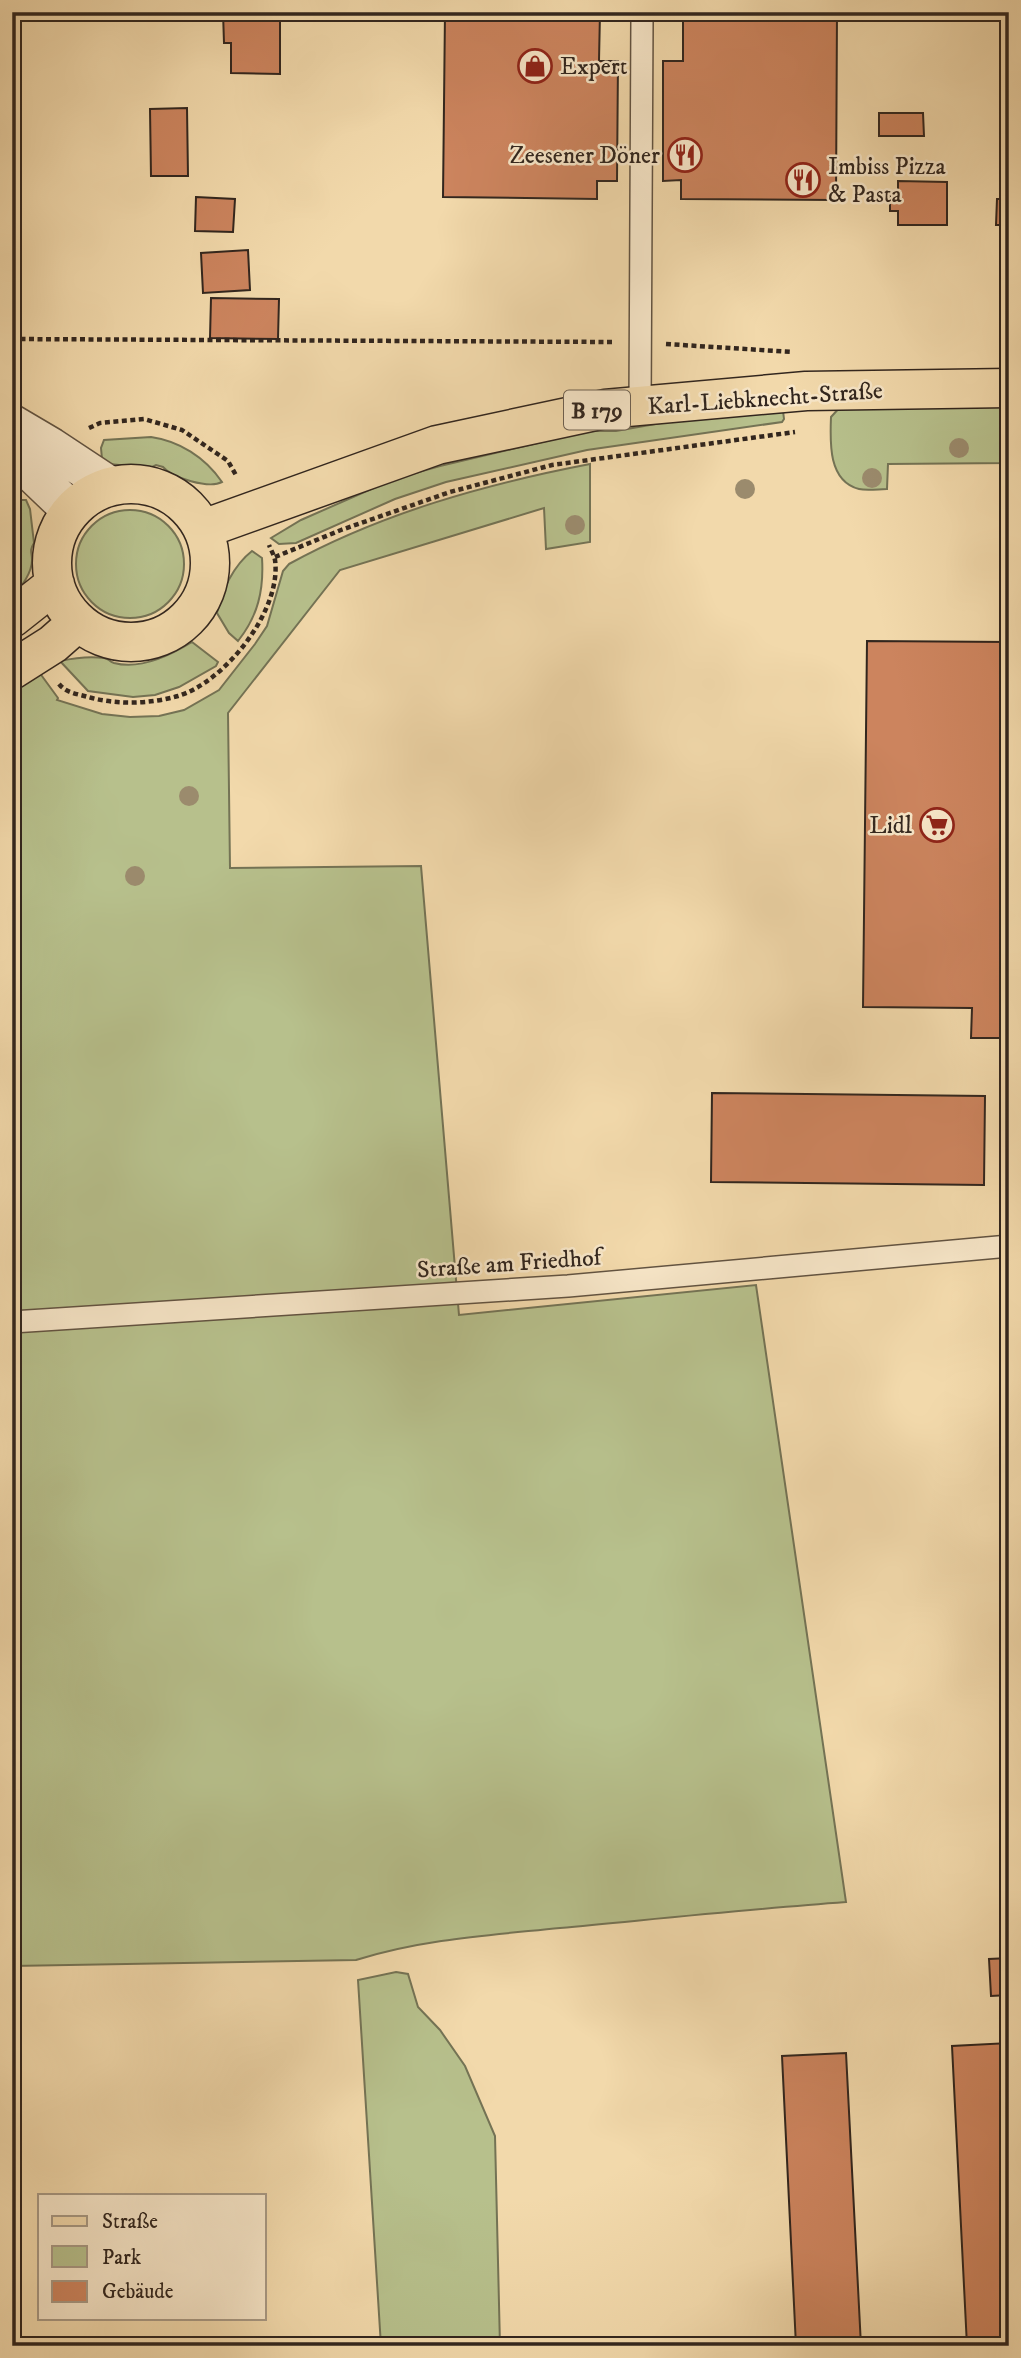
<svg xmlns="http://www.w3.org/2000/svg" width="1021" height="2358" font-family="'IM FELL DW Pica',serif">
  <style>
    .green { fill: #b7c08c; stroke: #747355; stroke-width: 2 }
    .building { fill: #cc845e; stroke: #32261e; stroke-width: 2 }
    .lines { fill: none; stroke-linecap: round; stroke-linejoin: round }
    .service-casing { stroke: #625341; stroke-width: 24 }
    .tertiary-casing { stroke: #625341; stroke-width: 41 }
    .primary-casing { stroke: #32261e; stroke-width: 41 }
    .path { stroke: #32261e; stroke-width: 4.5; stroke-dasharray: 5 3.5; stroke-linecap: butt }
    .service { stroke: #f7e6c8; stroke-width: 21 }
    .tertiary { stroke: #f7e6c8; stroke-width: 38 }
    .primary { stroke: #f2d9ab; stroke-width: 38 }
    .tree { fill: #9b8b6d }
    .labels { text-anchor: middle; stroke-width: 5; stroke-linejoin: round; paint-order: stroke }
    .shield { fill: #f7e6c8; stroke: #6d6051; stroke-width: 2 }
    .shield-label { font-size: 23px; font-weight: bold; fill: #32261e }
    .poi-label { font-size: 24px; fill: #32261e; stroke: #f7e6c8; text-anchor: start }
    .street-label { font-size: 24px; fill: #32261e; stroke: #f7e6c8 }
  </style>
  <rect width="100%" height="100%" fill="#f2d9ab"/>
  <filter id="stains"><feTurbulence type="fractalNoise" baseFrequency=".00286" numOctaves="4"/><feColorMatrix values="0 0 0 0 .2 0 0 0 0 .09 0 0 0 0 .02 0 0 0 .5 -.17"/></filter>
  <radialGradient id="worn" r=".72"><stop offset=".6" stop-color="#630" stop-opacity="0"/><stop offset="1" stop-color="#630" stop-opacity=".3"/></radialGradient>
  <!-- green -->
  <path class="green" d="M1009,397V463L888,464L887,489C879,489 867,491 859,489C828,481 830,442 831,417L842,405Z
    M768,404L783,411L784,419L782,422L587,450L446,482L395,499L296,543L279,544L271,538L301,520L394,479L440,466L589,431H616Z
    M151,437C179,441 205,457 222,482C209,489 172,478 163,467L156,465L150,468L109,464L102,459L101,448L104,440Z
    M590,464V542L546,549L544,508L340,570L228,713L230,868L421,866L459,1315L756,1285L846,1902C751,1909 656,1919 560,1928C492,1935 422,1939 356,1960L12,1966V688L39,672L58,698L57,700L102,714L130,717L159,716L184,710L219,690L255,644L267,626L283,571L289,564C382,513 486,484 590,464Z
    M21,500H26L30,509L34,543C29,551 32,552 32,560C32,574 20,588 12,598V563L17,547V504Z
    M76 564a54 54 0 1 1 108 0a54 54 0 1 1-108 0Z
    M252,551L262,558C264,590 258,616 238,641L229,633L217,613C221,591 234,565 252,551Z
    M192,642L218,662L216,666L179,687L155,695L133,697L88,691L60,661C74,658 89,656 104,658C110,659 108,661 114,663C140,670 171,655 192,642Z
    M396,1972L408,1974L418,2007L440,2030L465,2066L495,2136L500,2346H381L358,1980Z"/>
  <!-- building -->
  <path class="building" d="M223,12H280V74L231,73V43H224Z
    M445,12H600L599,61H618L617,181H597V199L443,197Z
    M683,12H837L836,200L681,199V180L663,181V61H683Z
    M187,108L188,176H151L150,109Z
    M879,113H923L924,136H879Z
    M898,181L947,182V225H898V211H890V192H898Z
    M196,197L235,199L233,232L195,231Z
    M997,199H1009V225H996Z
    M248,250L250,290L203,293L201,253Z
    M211,298L279,299L278,339L210,338Z
    M867,641L1009,642V1038H971L972,1008L863,1007Z
    M712,1093L985,1096L984,1185L711,1182Z
    M1009,1958V1995L991,1996L989,1959Z
    M1009,2043V2346H967L952,2046Z
    M846,2053L861,2346H796L782,2056Z"/>
  <g class="lines">
    <!-- service casing -->
    <g class="service-casing">
      <path id="service" d="M640,406L642,19
        M12,1322L568,1286L1009,1246"/>
    </g>
    <!-- tertiary casing -->
    <g class="tertiary-casing">
      <path id="tertiary" d="M12,424L51,447L110,486
        M12,457L27,468L71,510"/>
    </g>
    <!-- primary casing -->
    <g class="primary-casing">
      <path id="primary" d="M52 563a79 79 0 1 1 158 0a79 79 0 1 1-158 0Z
        M203,529L437,445L605,409L806,391L1009,388
        M12,618L55,584
        M12,670L53,644L78,622"/>
    </g>
    <!-- path -->
    <path class="path" d="M12,339L612,342
      M666,344L793,352
      M89,428L100,423L144,419L182,430L228,461L237,477
      M275,557L341,530L450,492L552,465L795,432
      M59,684C66,693 78,694 88,697C116,705 150,704 178,696C225,682 282,610 275,560C274,555 271,550 269,545"/>
    <!-- service -->
    <use href="#service" class="service"/>
    <!-- tertiary -->
    <use href="#tertiary" class="tertiary"/>
    <!-- primary -->
    <use href="#primary" class="primary"/>
  </g>
  <!-- trees -->
  <g class="tree">
    <circle cx="959" cy="448" r="10"/>
    <circle cx="872" cy="478" r="10"/>
    <circle cx="745" cy="489" r="10"/>
    <circle cx="575" cy="525" r="10"/>
    <circle cx="189" cy="796" r="10"/>
    <circle cx="135" cy="876" r="10"/>
  </g>
  <!-- icons -->
  <defs>
    <g id="shop-ring" transform="scale(1.75)"><circle r="9.5" fill="#f7e6c8" stroke="#8f2418" stroke-width="1.5"/><path d="M-5-2.5h2.3a2.7 3.5 0 0 1 5.4 0H5L5.5 6h-11ZM-1.5-2.5h3a1.5 2.3 0 0 0-3 0Z" fill="#8f2418"/></g>
    <g id="restaurant-ring" transform="scale(1.75)"><circle r="9.5" fill="#f7e6c8" stroke="#8f2418" stroke-width="1.5"/><path d="M-5-6h1v4h1v-4h1v4h1v-4h1v5L-1.5 .5V6h-2V.5L-5-1ZM5-6V6H3V1.5H1.5Q1.5-4 5-6Z" fill="#8f2418"/></g>
    <g id="supermarket-ring" transform="scale(1.75)"><circle r="9.5" fill="#f7e6c8" stroke="#8f2418" stroke-width="1.5"/><path d="M-6-5.5h2.5l.6 2H6L4.5 2H-2.5L-4.4-4H-6ZM-1.5 3.2a1.3 1.3 0 1 0 .1 0ZM3 3.2a1.3 1.3 0 1 0 .1 0Z" fill="#8f2418"/></g>
  </defs>
  <g fill-rule="evenodd">
    <use href="#shop-ring" x="535" y="66"/>
    <use href="#restaurant-ring" x="685" y="155"/>
    <use href="#restaurant-ring" x="803" y="180"/>
    <use href="#supermarket-ring" x="937" y="825"/>
  </g>
  <g class="labels">
    <!-- shield labels -->
    <rect class="shield" x="564" y="390.5" width="66" height="39" rx="5"/>
    <g class="shield-label">
      <text x="597" y="418">B 179</text>
    </g>
    <!-- poi labels -->
    <g class="poi-label">
      <text x="560" y="74">Expert</text>
      <text x="660" y="163" text-anchor="end">Zeesener Döner</text>
      <text x="828" y="174">Imbiss Pizza<tspan x="828" dy="28">&amp; Pasta</tspan></text>
      <text x="912" y="833" text-anchor="end">Lidl</text>
    </g>
    <!-- street labels -->
    <g class="street-label">
      <text transform="translate(765 398) rotate(-4)" y="8">Karl-Liebknecht-Straße</text>
      <text transform="translate(509 1263) rotate(-4)" y="8">Straße am Friedhof</text>
    </g>
  </g>
  <!-- margin -->
  <rect width="1021" height="2358" fill="none" stroke="#f2d9ab" stroke-width="42"/>
  <rect x="14" y="14" width="993" height="2330" fill="none" stroke="#32261e" stroke-width="3.5"/>
  <rect x="21" y="21" width="979" height="2316" fill="none" stroke="#32261e" stroke-width="2"/>
  <!-- legend -->
  <rect x="38" y="2194" width="228" height="126" fill="#f7e6c8" stroke="#a89984" stroke-width="2"/>
  <rect x="52" y="2216" width="35" height="10" fill="#f2d9ab" stroke="#a89984" stroke-width="2"/>
  <text x="102" y="2228" font-size="21" fill="#32261e">Straße</text>
  <rect x="52" y="2246" width="35" height="21" fill="#b7c08c" stroke="#a89984" stroke-width="2"/>
  <text x="102" y="2264" font-size="21" fill="#32261e">Park</text>
  <rect x="52" y="2281" width="35" height="21" fill="#cc845e" stroke="#a89984" stroke-width="2"/>
  <text x="102" y="2298" font-size="21" fill="#32261e">Gebäude</text>
  <rect width="100%" height="100%" filter="url(#stains)"/>
  <rect width="100%" height="100%" fill="url(#worn)"/>
</svg>
